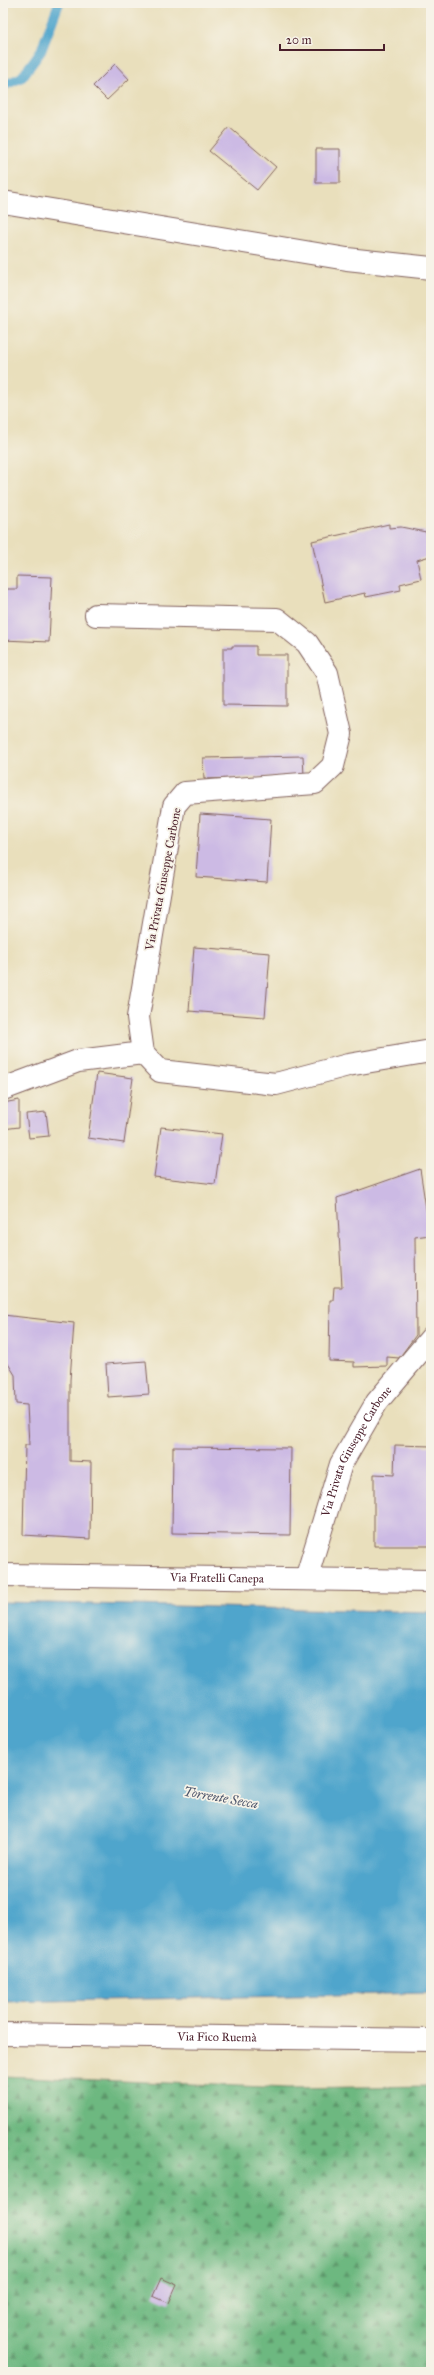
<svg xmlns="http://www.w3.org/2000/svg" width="434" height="2375" font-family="'IM FELL Great Primer',serif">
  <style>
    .forest { fill: url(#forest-firs); stroke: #5c6c56 }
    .water { fill: #4fa5cc; stroke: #4c627c }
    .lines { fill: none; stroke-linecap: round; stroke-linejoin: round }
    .stream { stroke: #4fa5cc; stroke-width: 10 }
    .building { fill: #ccbae4 }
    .minor-casing { stroke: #82625e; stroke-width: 24 }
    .major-casing { stroke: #82625e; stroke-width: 24 }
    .highway-casing { stroke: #82625e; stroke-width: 24 }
    .minor { stroke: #fff; stroke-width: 22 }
    .major { stroke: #fff; stroke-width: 22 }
    .highway { stroke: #fff; stroke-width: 22 }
    .labels { text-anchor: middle; stroke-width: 3.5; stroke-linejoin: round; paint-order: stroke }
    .street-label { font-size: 12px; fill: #4a1f2b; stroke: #f7f3e8 }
    .water-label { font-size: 13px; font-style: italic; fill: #4c556b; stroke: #f7f3e8 }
  </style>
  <defs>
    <pattern id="forest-firs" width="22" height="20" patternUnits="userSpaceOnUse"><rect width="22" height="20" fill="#6db880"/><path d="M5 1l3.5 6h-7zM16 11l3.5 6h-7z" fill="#5c9569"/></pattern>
  </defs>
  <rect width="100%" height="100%" fill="#f7f3e8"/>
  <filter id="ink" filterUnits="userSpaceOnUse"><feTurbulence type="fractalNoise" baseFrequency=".025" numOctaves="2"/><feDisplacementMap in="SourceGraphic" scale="8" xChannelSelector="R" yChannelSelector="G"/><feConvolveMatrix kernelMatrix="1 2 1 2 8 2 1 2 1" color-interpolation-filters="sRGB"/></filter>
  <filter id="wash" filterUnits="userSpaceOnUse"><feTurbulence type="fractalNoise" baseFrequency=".012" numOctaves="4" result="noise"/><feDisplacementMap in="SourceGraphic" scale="16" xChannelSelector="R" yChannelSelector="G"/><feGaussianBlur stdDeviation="0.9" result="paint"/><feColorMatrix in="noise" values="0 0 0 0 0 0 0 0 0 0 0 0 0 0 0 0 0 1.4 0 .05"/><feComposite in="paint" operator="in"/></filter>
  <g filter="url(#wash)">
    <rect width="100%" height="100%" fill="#e9dfbc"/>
    <!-- forest -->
    <path class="forest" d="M3,2076L287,2088L431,2086V2372H3Z"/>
    <!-- water -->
    <path class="water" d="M3,1602L431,1612V1993L3,2002Z"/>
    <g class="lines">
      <!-- stream -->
      <path class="stream" d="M3,86L22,77L41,51L59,3"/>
    </g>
    <g id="blocks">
      <!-- building -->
      <path class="building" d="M115,64L129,79L107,100L93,86Z
        M229,127L276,167L257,190L209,151Z
        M316,149H340V183H316Z
        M389,524V528L401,527L426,532L430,556L417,560L421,579L400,584L401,590L366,597L365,593L325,602L312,541Z
        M17,576L52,577L49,642L3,640V589H17Z
        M232,646H256V655H287V706L223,705V648H232Z
        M303,756L304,776L204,779L203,758Z
        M200,814L271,819L267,882L196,877Z
        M194,947L270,953L265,1017L189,1011Z
        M97,1073L133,1078L124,1143L88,1138Z
        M19,1100V1127L3,1129V1103Z
        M46,1112L49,1136L29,1138L26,1114Z
        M161,1127L222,1134L215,1184L154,1177Z
        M420,1169L430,1235L415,1237L416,1335L399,1358L387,1357V1366L354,1367V1362L329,1361L330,1300H333L334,1287H342L337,1198Z
        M3,1315L74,1323L70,1380V1461L91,1462L90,1539L23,1535L25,1445H29L27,1405L16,1404L15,1375L7,1362H3Z
        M146,1361L149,1394L108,1397L106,1364Z
        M395,1445L431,1446V1546H374V1474L394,1475Z
        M173,1447L291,1448L290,1535L172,1533Z
        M161,2278L177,2285L169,2303L153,2296Z"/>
    </g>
  </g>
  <g filter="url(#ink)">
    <use href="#blocks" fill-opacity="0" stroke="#82625e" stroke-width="1"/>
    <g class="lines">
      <!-- minor casing -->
      <g class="minor-casing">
        <g id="minor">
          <path d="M96,615L277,619L307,643L327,673L341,734L333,766L315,783L185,793L174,806L138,1017L143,1053L160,1071L276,1084L348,1065L431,1051"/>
          <path d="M3,1089L78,1061L143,1053"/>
          <path id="s1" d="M306,1579L341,1464L377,1402L431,1338"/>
          <path id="s2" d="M3,2034L431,2040"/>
        </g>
      </g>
      <!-- major casing -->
      <g class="major-casing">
        <g id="major">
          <path id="s3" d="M3,1575L431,1581"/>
        </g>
      </g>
      <!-- highway casing -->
      <g class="highway-casing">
        <path id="highway" d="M3,202L347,259L431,268"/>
      </g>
      <!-- minor -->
      <use href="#minor" class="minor"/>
      <!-- major -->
      <use href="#major" class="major"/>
      <!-- highway -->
      <use href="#highway" class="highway"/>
    </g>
  </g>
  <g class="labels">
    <!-- street labels -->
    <g class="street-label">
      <text transform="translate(163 879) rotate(-79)" y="4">Via Privata Giuseppe Carbone</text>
      <text dy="4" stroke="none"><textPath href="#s1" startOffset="138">Via Privata Giuseppe Carbone</textPath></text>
      <text dy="4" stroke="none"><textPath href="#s3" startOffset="214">Via Fratelli Canepa</textPath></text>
      <text dy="4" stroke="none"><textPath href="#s2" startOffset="214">Via Fico Ruemà</textPath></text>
    </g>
    <!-- water labels -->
    <g class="water-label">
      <text transform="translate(221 1797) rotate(10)" y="5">Torrente Secca</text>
    </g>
  </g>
  <!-- margin -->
  <rect width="434" height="2375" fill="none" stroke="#f7f3e8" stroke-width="16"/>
  <!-- scale -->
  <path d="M280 44v6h104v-6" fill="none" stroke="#4a1f2b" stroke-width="2"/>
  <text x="286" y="44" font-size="12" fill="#4a1f2b" stroke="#f7f3e8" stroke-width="3" paint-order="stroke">20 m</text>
</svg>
